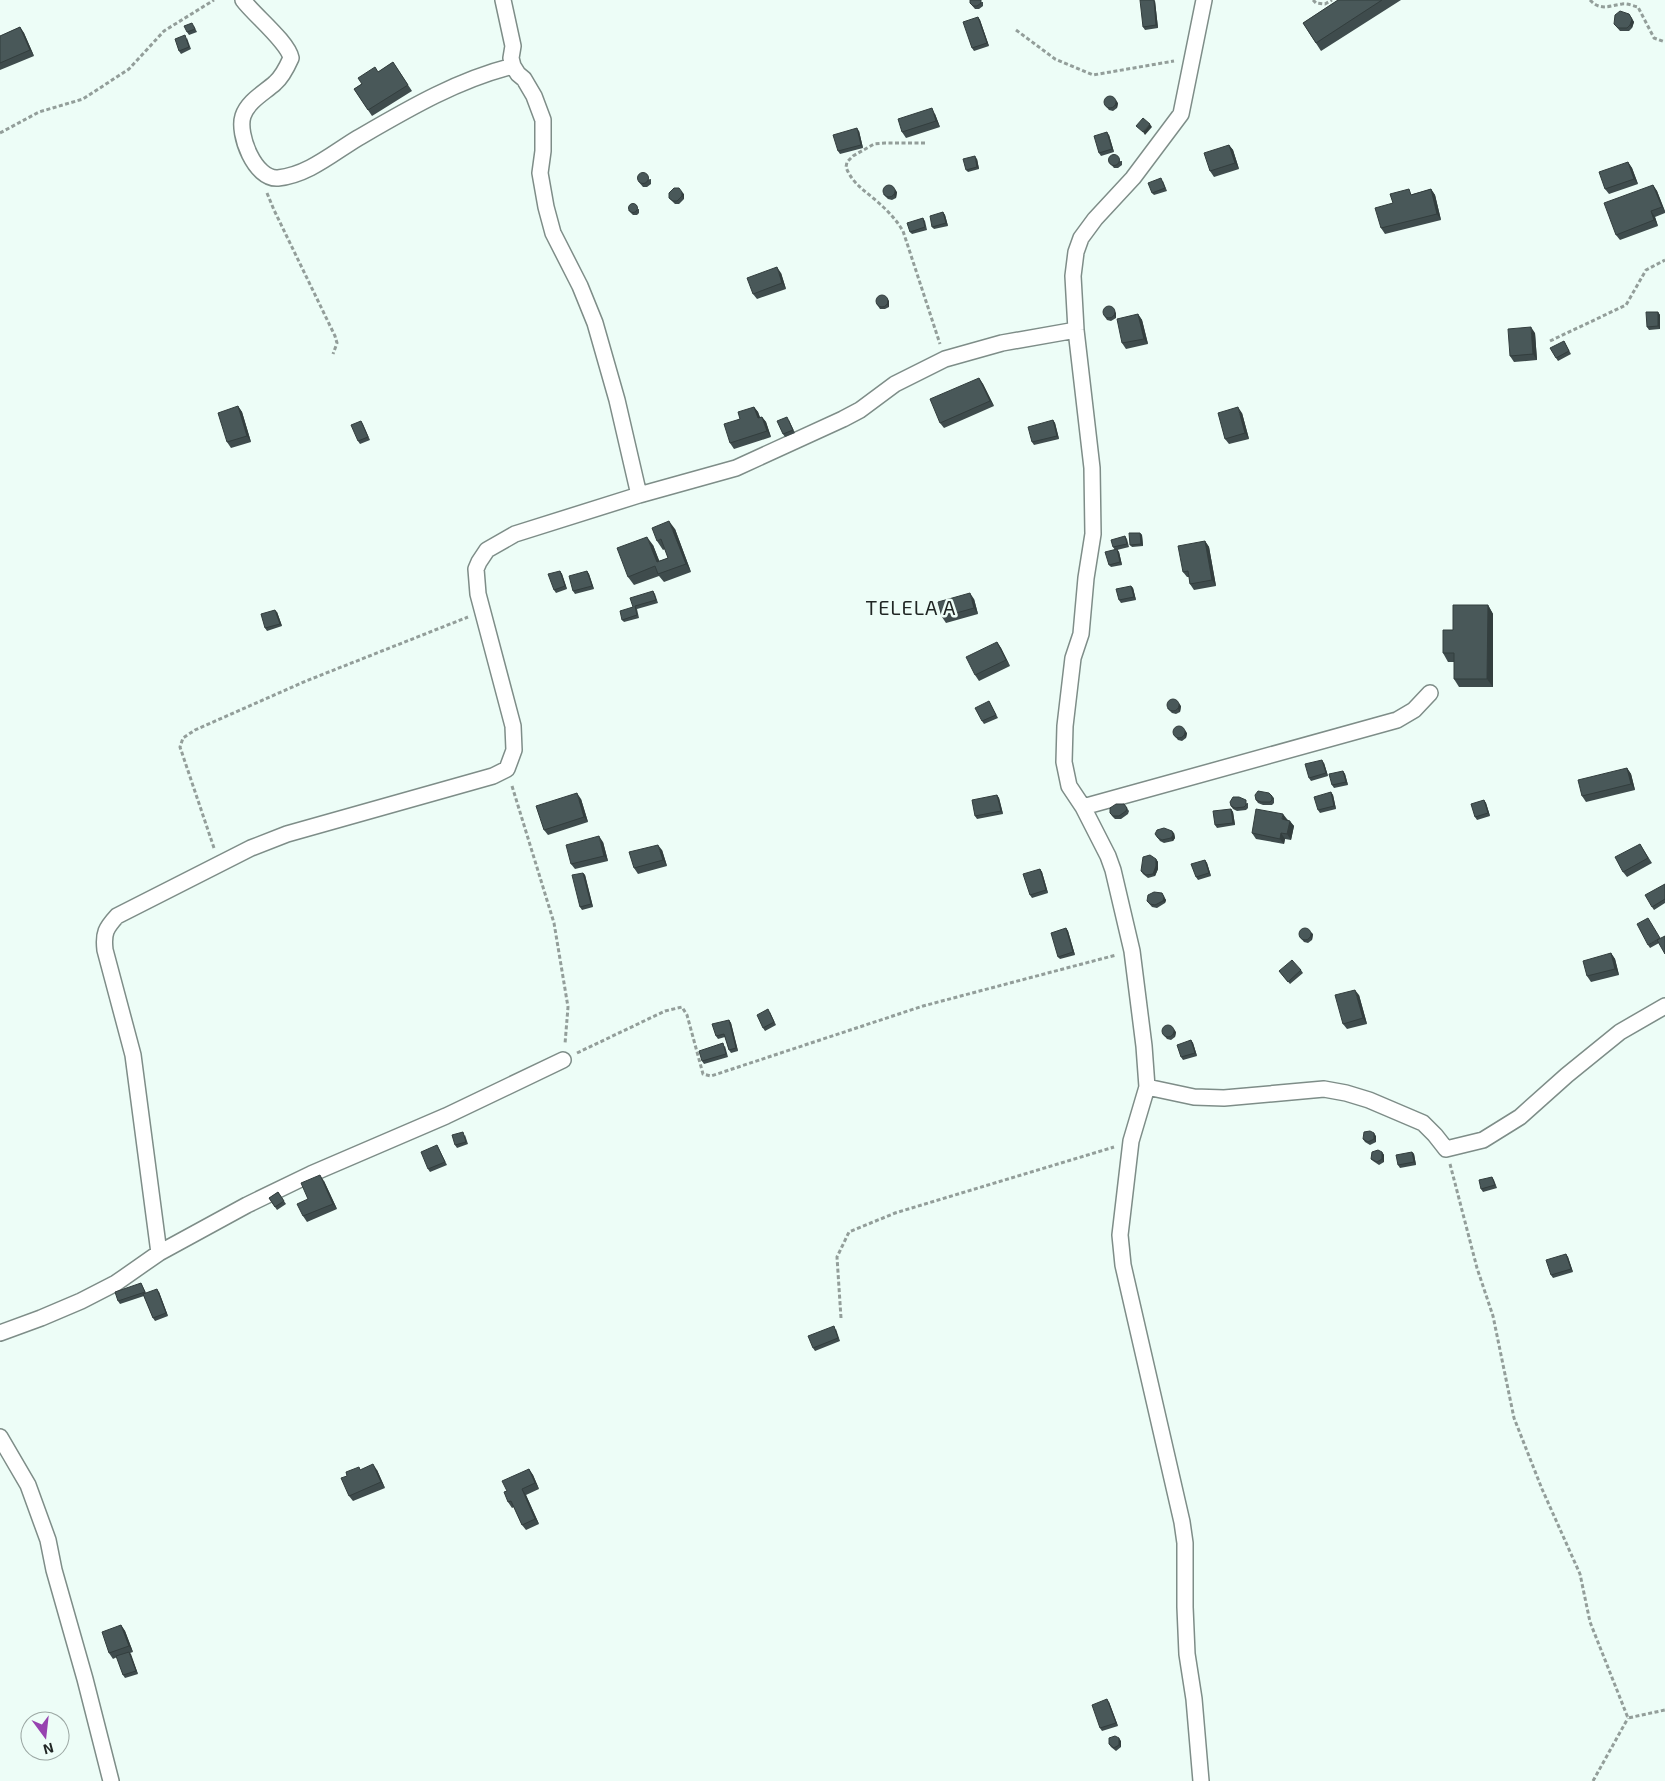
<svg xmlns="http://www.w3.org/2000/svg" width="1665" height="1781" font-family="'Exo 2',sans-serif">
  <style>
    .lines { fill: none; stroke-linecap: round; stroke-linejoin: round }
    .street-casing { stroke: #7e8d88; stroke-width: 18 }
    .path { stroke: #939e9a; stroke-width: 3; stroke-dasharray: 4 2.5; stroke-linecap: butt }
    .street { stroke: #fff; stroke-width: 15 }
    .wall { fill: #3f4c4d }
    .shaded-wall { fill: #333e3e }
    .building { fill: #495859; stroke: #333e3e }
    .labels { text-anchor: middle; stroke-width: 5; stroke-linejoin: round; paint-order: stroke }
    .quarter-label { font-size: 20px; letter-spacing: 1px; fill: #202624; stroke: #edfdf7 }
  </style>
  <rect width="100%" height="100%" fill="#edfdf7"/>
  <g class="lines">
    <!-- street casing -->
    <g class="street-casing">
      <path id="street" d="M243,0C254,15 288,42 291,58C287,67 282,77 275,83C264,93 248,101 243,116C237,134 255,180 278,178C308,175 333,153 358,138C408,109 457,80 513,66
        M503,0L513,46L511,58L513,66L518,74L524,79L534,96L543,120V151L540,173L546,207L553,233L580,286L595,323L617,400L639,495
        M1083,807L1397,720L1414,710L1430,693
        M1147,1087L1194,1097L1224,1098L1324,1089L1346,1093L1369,1100L1423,1123L1435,1135L1446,1149L1483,1140L1520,1117L1567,1075L1620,1032L1665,1006
        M159,1253L133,1055L105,950C103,933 106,928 117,916L251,848L287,834L493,776L507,769L514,750L513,726L478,594L476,569L479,562L487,550L515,534L639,495L736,468L843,419L860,410L895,384L945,359L1002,343L1076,330
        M0,1333L41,1318L81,1301L116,1283L159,1253L247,1205L311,1174L446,1116L563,1060
        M0,1437L28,1485L48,1540L54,1570L85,1679L111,1781
        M1201,1781L1194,1699L1187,1654L1185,1607V1543L1182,1522L1123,1265L1120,1235L1131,1141L1147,1087L1144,1046L1132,951L1113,870L1108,856L1083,807L1069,786L1064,762L1065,726L1073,658L1081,634L1086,578L1093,534L1092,468L1076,330L1073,276L1076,252L1081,238L1095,219L1133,178L1181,114L1204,0"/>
    </g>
    <!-- path -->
    <path class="path" d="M1313,0L1316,3L1325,4L1332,0
      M1590,0C1600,11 1609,6 1622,4C1627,3 1633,6 1638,7L1654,38L1665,42
      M1016,30L1055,59L1093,75L1174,61
      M0,133L39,112L83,99L129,69L164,31L214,0
      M925,143H885L874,144L853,156L847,162L846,167C852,184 867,192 880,204C889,212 897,221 903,231L940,344
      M267,193L274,210L335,336L337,343L333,354
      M1550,341L1626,305L1646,270L1665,260
      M512,786L554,923L568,1007L565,1044
      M214,848L180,747L183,738L195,730L306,681L468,617
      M577,1053L665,1011L682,1007L687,1015L703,1074L711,1076L923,1006L1116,955
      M1450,1164L1477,1268L1493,1316L1514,1418L1542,1489L1580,1574L1590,1622L1628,1718L1665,1710
      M841,1318L837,1257L849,1232L895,1213L1114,1147
      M1593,1781L1628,1718"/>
    <!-- street -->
    <use href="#street" class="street"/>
  </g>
  <!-- wall -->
  <path class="wall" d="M1338,0H1401L1321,51L1303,23Z
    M1155,1L1158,28L1145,30L1143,27Z
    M983,2V6L979,9H975L970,3Z
    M1629,14L1634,22L1632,28L1629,31H1620L1614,24Z
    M978,17L980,20L989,46L974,51L972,48Z
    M194,26L197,32L189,35L187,32Z
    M20,27L24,33L34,56L0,70V36Z
    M187,38L191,49L181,54L179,51Z
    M393,62L412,91L372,116L354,89L378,72Z
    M1118,103L1117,108L1113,111L1109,110L1104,104Z
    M935,114L940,127L906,138L902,132Z
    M859,131L863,148L840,154L838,151Z
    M1109,135L1114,152L1101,156L1099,153Z
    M1229,145L1233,150L1239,169L1214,177L1210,171Z
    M977,159L979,169L968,172L966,170Z
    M1122,161V165L1118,168H1114L1109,162Z
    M1628,162L1632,168L1638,184L1609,194L1605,189Z
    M651,179V184L647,187H643L638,181Z
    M1163,181L1167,191L1154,195L1152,193Z
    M1653,185L1657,191L1665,211V213L1655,217L1658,226L1620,240L1616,235Z
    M1431,189L1435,195L1441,220L1385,234L1381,228L1393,203L1413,194Z
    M897,192L896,198L892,200L888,199L883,194Z
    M684,194V199L679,204H675L669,198Z
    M639,209V213L637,215H633L628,210Z
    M943,212L945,215L948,226L934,229L932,227Z
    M923,218L925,221L927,230L912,234L910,232Z
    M781,273L786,289L757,299L753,294Z
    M889,301V307L885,309H880L876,303Z
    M1658,312L1660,315V329L1649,330L1647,327Z
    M1116,313V318L1111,321L1107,320L1103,314Z
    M1138,314L1142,320L1148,344L1126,349L1122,343Z
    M1535,333L1537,360L1514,362L1510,356Z
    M1564,341L1571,354L1558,361L1556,358Z
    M979,378L983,384L994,406L944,428L940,423Z
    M238,406L242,412L251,442L231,448L227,442Z
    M754,407L758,412L760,417H762L766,422L771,437L734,449L730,443L740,419Z
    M1242,413L1249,439L1229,444L1225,439Z
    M789,420L795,433L785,437L783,434Z
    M1053,420L1055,423L1059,439L1034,445L1032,442Z
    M361,421L363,424L370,440L360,444L358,441Z
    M675,529L691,572L664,582L659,576L634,585L628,577L653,545L659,561L668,558L665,549L663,550L657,541Z
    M1140,533L1142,535L1143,546L1132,547L1130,545Z
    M1125,536L1127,539L1129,547L1117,550L1119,552L1122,565L1111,567L1109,565L1115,550L1113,547Z
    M1205,541L1209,547L1216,586L1194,590L1190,584L1189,577H1187L1183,572Z
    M560,571L562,574L567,589L556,593L554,590Z
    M587,571L589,574L594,589L575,594L573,591Z
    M1131,586L1133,588L1136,600L1121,603L1119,600Z
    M653,591L655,594L658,603L637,609L639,618L624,622L622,620L633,607Z
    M974,599L978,614L946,623L942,617Z
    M1488,605L1493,614V687H1459L1454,679V662H1448L1443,653Z
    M277,612L282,626L267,631L265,628Z
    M997,642L1001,648L1010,666L979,681L975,675Z
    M989,701L998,718L984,724L982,721Z
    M1181,706L1180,712L1176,714L1172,713L1167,708Z
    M1187,733L1186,738L1182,741L1178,740L1173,734Z
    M1324,763L1328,776L1311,781L1309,778Z
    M1627,768L1631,774L1635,790L1586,802L1582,796Z
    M1343,771L1345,774L1348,785L1334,788L1332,785Z
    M1331,792L1333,795L1336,809L1320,813L1318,810Z
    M997,795L999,798L1003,814L977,819L975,816Z
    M1272,796L1274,798V803L1272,805H1263L1258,803L1256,800Z
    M581,799L588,822L548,835L544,830Z
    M1484,800L1486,803L1490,816L1477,820L1475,817Z
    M1248,803V808L1246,810L1237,811L1233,809L1231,806Z
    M1124,804L1129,811L1128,814L1121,819H1115L1112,816L1110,813Z
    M1231,809L1233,812L1235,825L1217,828L1215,825Z
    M1287,819L1294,826L1291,840L1285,839L1284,844L1256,839L1252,833Z
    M1174,833L1175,838L1173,841L1164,843L1160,841L1155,834Z
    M603,842L608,861L575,869L571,864Z
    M1640,844L1652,863L1627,877L1623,872Z
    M662,850L667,866L638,874L634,868Z
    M1156,859L1158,862V869L1155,876L1148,878L1143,874L1141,871Z
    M1205,860L1207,863L1211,876L1198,880L1196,877Z
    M1040,869L1042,872L1048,893L1032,898L1030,895Z
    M583,873L585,875L593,907L582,910L580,907Z
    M1665,884V903L1654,910L1652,907Z
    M1162,893L1166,900L1165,903L1157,908L1152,907L1147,901Z
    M1066,928L1068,931L1075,955L1060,959L1058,957Z
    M1313,934L1312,940L1308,943L1304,942L1299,936Z
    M1660,938L1659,943L1650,948L1648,945Z
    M1611,953L1615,959L1619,975L1591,982L1587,976Z
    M1301,970L1303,973L1290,984L1279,971Z
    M1359,995L1367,1024L1347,1029L1343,1024Z
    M770,1012L776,1025L765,1031L763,1028Z
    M729,1020L731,1023L738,1051L731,1053L729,1050L725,1037L718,1039L716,1036Z
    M1176,1032L1175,1037L1171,1040L1167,1039L1162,1033Z
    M1191,1040L1193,1043L1197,1056L1183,1060L1181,1057Z
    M725,1046L728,1057L704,1064L702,1061Z
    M465,1135L468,1144L457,1148L455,1145Z
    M1376,1136V1142L1370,1145L1365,1142L1363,1139Z
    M437,1145L447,1165L430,1172L428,1169Z
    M1382,1152L1384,1155V1162L1379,1165L1373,1161L1371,1159Z
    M1412,1152L1414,1154L1416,1165L1400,1168L1398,1165Z
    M1492,1177L1494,1180L1497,1188L1483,1192L1481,1189Z
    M324,1181L337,1209L307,1222L303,1216L308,1199Z
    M278,1192L286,1204L277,1210L269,1198Z
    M1566,1254L1568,1257L1573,1272L1553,1278L1551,1275Z
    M141,1283L146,1293L159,1292L168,1316L155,1321L153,1318L144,1296L120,1304L118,1301Z
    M836,1329L840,1341L815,1351L813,1348Z
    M529,1469L533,1475L539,1489L526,1495L539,1524L526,1530L522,1525L514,1507L512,1508L508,1502L507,1491Z
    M361,1470H377L385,1488L353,1501L349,1496Z
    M121,1625L125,1631L133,1652L130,1653L138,1674L125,1678L123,1675L117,1657L113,1659L109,1653Z
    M1109,1702L1118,1726L1102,1731L1100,1728Z
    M1121,1741V1747L1116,1751L1111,1747L1109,1744Z"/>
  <!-- shaded-wall -->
  <path class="shaded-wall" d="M1154,0L1155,1L1158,28L1156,25Z
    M1629,14L1634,22L1632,28L1630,25Z
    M978,17L980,20L989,46L987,43Z
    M20,27L24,33L34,56L30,50Z
    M1116,100L1118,103L1117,108L1115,105Z
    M932,108L935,114L940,127L936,121Z
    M1150,124L1152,127L1145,135L1143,132Z
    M857,128L859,131L863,148L861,145Z
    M1107,132L1109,135L1114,152L1112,149Z
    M1229,145L1233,150L1239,169L1235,163Z
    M975,156L977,159L979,169L977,167Z
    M1628,162L1632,168L1638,184L1634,179Z
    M1653,185L1657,191L1665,212L1662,207Z
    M895,189L897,192L896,198L894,195Z
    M1431,189L1435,195L1441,220L1437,214Z
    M682,192L684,194V199L682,196Z
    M1651,211L1655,217L1658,226L1654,220Z
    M943,212L945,215L948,226L946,223Z
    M777,267L781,273L786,289L782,283Z
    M887,298L889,301V307L887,304Z
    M1114,310L1116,313V318L1114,316Z
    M1658,312L1660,315V329L1658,326Z
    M1138,314L1142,320L1148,344L1144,339Z
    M1531,327L1535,333L1537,360L1533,354Z
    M979,378L983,384L994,406L990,401Z
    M238,406L242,412L251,442L247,436Z
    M754,407L758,412L762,424L758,418Z
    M1238,407L1242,413L1249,439L1245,433Z
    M762,417L766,422L771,437L767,431Z
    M1053,420L1055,423L1059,439L1057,436Z
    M669,521L675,529L691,572L686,564Z
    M1140,533L1142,535L1143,546L1141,544Z
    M647,537L653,545L663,570L657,562Z
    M1205,541L1209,547L1216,586L1212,580Z
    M1117,549L1119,552L1122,565L1120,562Z
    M560,571L562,574L567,589L565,586Z
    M587,571L589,574L594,589L592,586Z
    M1131,586L1133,588L1136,600L1134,597Z
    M970,593L974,599L978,614L974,608Z
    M1488,605L1493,614V687L1487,679Z
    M275,610L277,612L282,626L280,624Z
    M997,642L1001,648L1010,666L1006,660Z
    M1179,703L1181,706L1180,712L1178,709Z
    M1185,730L1187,733L1186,738L1184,735Z
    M1322,760L1324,763L1328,776L1326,773Z
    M1627,768L1631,774L1635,790L1631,784Z
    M1343,771L1345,774L1348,785L1346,782Z
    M1331,792L1333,795L1336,809L1334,806Z
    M577,793L581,799L588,822L584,817Z
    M997,795L999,798L1003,814L1001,811Z
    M1484,800L1486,803L1490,816L1488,813Z
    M1231,809L1233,812L1235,825L1233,823Z
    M1283,814L1287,819L1286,825L1282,819Z
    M1290,821L1294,826L1291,840L1287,834Z
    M1172,831L1174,833L1175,838L1173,841L1171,838Z
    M1281,833L1285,839L1284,844L1280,839Z
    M599,836L603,842L608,861L604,856Z
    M658,845L662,850L667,866L663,860Z
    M1156,859L1158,862V869L1155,876L1153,874Z
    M1205,860L1207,863L1211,876L1209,873Z
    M1040,869L1042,872L1048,893L1046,890Z
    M583,873L585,875L593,907L591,904Z
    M1164,897L1166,900L1165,903L1163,901Z
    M1066,928L1068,931L1075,955L1073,952Z
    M1311,932L1313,934L1312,940L1310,937Z
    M1611,953L1615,959L1619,975L1615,969Z
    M1355,990L1359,995L1367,1024L1363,1018Z
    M729,1020L731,1023L738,1051L736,1048Z
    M1174,1029L1176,1032L1175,1037L1173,1034Z
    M1191,1040L1193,1043L1197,1056L1195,1053Z
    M1374,1133L1376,1136V1142L1374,1139Z
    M1382,1152L1384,1155V1162L1382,1159Z
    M1412,1152L1414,1154L1416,1165L1414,1162Z
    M320,1175L324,1181L337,1209L333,1204Z
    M1566,1254L1568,1257L1573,1272L1571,1269Z
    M157,1289L159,1292L168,1316L166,1313Z
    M373,1464L377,1470L385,1488L381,1482Z
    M529,1469L533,1475L539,1489L535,1483Z
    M522,1489L526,1495L539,1524L535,1519Z
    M121,1625L125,1631L133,1652L129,1646Z
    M129,1652L131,1654L138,1674L136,1671Z
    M1107,1699L1109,1702L1118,1726L1116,1723Z
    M1119,1738L1121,1741V1747L1119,1745Z"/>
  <!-- building -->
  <path class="building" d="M970,0H981V3L977,6H973L970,3Z
    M1140,0H1154L1156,25L1143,27Z
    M1338,0H1382L1316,43L1303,23Z
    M1620,11L1629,14L1632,19L1630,25L1627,28H1618L1614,24L1615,15Z
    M978,17L987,43L972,48L963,22Z
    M192,23L195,29L187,32L184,26Z
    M20,27L30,50L0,63V36Z
    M185,35L189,47L179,51L175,39Z
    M393,62L408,85L368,110L354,89L362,84L358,78L375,67L378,72Z
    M1104 102a6 6 0 1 1 12 0a6 6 0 1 1-12 0Z
    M932,108L936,121L902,132L898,119Z
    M1143,118L1150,124L1143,132L1136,126Z
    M857,128L861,145L838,151L833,135Z
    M1107,132L1112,149L1099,153L1094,136Z
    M1229,145L1235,163L1210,171L1204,153Z
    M1108.5 160a5.5 5.5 0 1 1 11 0a5.5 5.5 0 1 1-11 0Z
    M975,156L977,167L966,170L963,159Z
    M1628,162L1634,179L1605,189L1599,172Z
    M637.5 178a5.5 5.5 0 1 1 11 0a5.5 5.5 0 1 1-11 0Z
    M1161,178L1165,188L1152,193L1148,183Z
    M1653,185L1662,207L1651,211L1654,220L1616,235L1604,203Z
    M883 191a6 6 0 1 1 12 0a6 6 0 1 1-12 0Z
    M674,188H679L682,192V196L677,201H673L669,198V193Z
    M1409,189L1411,195L1431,189L1437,214L1381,228L1375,208L1393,203L1390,194Z
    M628.5 208a4.5 4.5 0 1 1 9 0a4.5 4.5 0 1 1-9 0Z
    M943,212L946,223L932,227L930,216Z
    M923,218L925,227L910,232L907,223Z
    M777,267L782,283L753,294L747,278Z
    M876 301a6 6 0 1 1 12 0a6 6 0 1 1-12 0Z
    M1103 312a6 6 0 1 1 12 0a6 6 0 1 1-12 0Z
    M1646,312H1658V326L1647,327Z
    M1138,314L1144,339L1122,343L1117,319Z
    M1531,327L1533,354L1510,356L1508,329Z
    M1564,341L1569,351L1556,358L1550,348Z
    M979,378L990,401L940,423L930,399Z
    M238,406L247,436L227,442L218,413Z
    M754,407L758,418L762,417L767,431L730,443L724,424L740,419L738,412Z
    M1238,407L1245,433L1225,439L1218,413Z
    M787,417L793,430L783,434L777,421Z
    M1053,420L1057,436L1032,442L1028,427Z
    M361,421L368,437L358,441L351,425Z
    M669,521L686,564L658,574L655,566L628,577L617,548L647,537L657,562L668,558L661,539L657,541L652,528Z
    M1129,533H1140L1141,544L1130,545Z
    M1125,536L1127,544L1113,547L1111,540Z
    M1205,541L1212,580L1190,584L1188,571L1183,572L1178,546Z
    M1117,549L1120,562L1109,565L1105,552Z
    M560,571L565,586L554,590L548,574Z
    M587,571L592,586L573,591L569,576Z
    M1131,586L1134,597L1119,600L1116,589Z
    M653,591L656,600L635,606L637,615L622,620L620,611L633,607L630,598Z
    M970,593L974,608L942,617L938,602Z
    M1453,605H1488L1487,679H1454V653H1443V630H1453Z
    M275,610L280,624L265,628L261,614Z
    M997,642L1006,660L975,675L966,657Z
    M1167 705a6 6 0 1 1 12 0a6 6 0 1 1-12 0Z
    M989,701L996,715L982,721L975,708Z
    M1173 732a6 6 0 1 1 12 0a6 6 0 1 1-12 0Z
    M1322,760L1326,773L1309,778L1305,764Z
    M1627,768L1631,784L1582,796L1578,780Z
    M1343,771L1346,782L1332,785L1329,774Z
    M1258,791L1269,793L1272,796V800L1270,802H1261L1256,800L1255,795Z
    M1331,792L1334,806L1318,810L1314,797Z
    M577,793L584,817L544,830L536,806Z
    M997,795L1001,811L975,816L972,800Z
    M1233,797H1239L1246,800V805L1244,807L1235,808L1231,806L1230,802Z
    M1484,800L1488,813L1475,817L1471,804Z
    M1116,804H1124L1127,808L1126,811L1119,816H1113L1110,813V808Z
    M1231,809L1233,823L1215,825L1213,811Z
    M1256,809L1283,814L1282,819L1290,821L1287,834L1281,833L1280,839L1252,833Z
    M1164,828L1172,831L1173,835L1171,838L1162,840L1158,838L1155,834L1157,830Z
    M599,836L604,856L571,864L566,845Z
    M1640,844L1648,858L1623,872L1615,857Z
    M658,845L663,860L634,868L629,852Z
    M1150,855L1156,859V866L1153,874L1146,875L1141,871L1143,857Z
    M1205,860L1209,873L1196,877L1191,864Z
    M1040,869L1046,890L1030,895L1023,874Z
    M583,873L591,904L580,907L572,875Z
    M1665,884V899L1652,907L1645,895Z
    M1154,892L1162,893L1164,897L1163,901L1155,905L1150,904L1147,901L1148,895Z
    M1648,918L1660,938L1648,945L1637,924Z
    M1066,928L1073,952L1058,957L1051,933Z
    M1299 934a6 6 0 1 1 12 0a6 6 0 1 1-12 0Z
    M1665,936V954L1657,940Z
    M1611,953L1615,969L1587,976L1583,961Z
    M1292,960L1301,970L1288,982L1279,971Z
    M1355,990L1363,1018L1343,1024L1335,995Z
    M768,1009L774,1022L763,1028L757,1015Z
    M729,1020L736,1048L729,1050L724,1034L716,1036L712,1024Z
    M1162 1031a6 6 0 1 1 12 0a6 6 0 1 1-12 0Z
    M1191,1040L1195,1053L1181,1057L1177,1045Z
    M723,1043L726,1054L702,1061L699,1051Z
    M1370,1131L1374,1133V1139L1368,1142L1363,1139L1364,1132Z
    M463,1132L466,1142L455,1145L452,1135Z
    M437,1145L445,1162L428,1169L421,1152Z
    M1378,1150L1382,1152V1159L1377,1162L1371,1159L1372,1152Z
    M1412,1152L1414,1162L1398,1165L1396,1155Z
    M320,1175L333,1204L303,1216L297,1204L308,1199L301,1183Z
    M1492,1177L1495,1185L1481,1189L1479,1180Z
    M278,1192L284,1201L275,1207L269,1198Z
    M1566,1254L1571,1269L1551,1275L1546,1260Z
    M141,1283L145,1292L118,1301L115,1292Z
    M157,1289L166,1313L153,1318L143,1294Z
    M834,1326L838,1338L813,1348L808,1336Z
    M373,1464L381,1482L349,1496L341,1478L347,1476L346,1472L359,1467L360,1470Z
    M529,1469L535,1483L522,1489L535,1519L522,1525L511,1501L508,1502L504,1492L507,1491L502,1481Z
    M121,1625L129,1646L109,1653L102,1632Z
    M129,1652L136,1671L123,1675L116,1656Z
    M1107,1699L1116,1723L1100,1728L1092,1705Z
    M1115,1736L1119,1738V1745L1114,1748L1109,1744V1738Z"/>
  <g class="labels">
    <!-- quarter labels -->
    <g class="quarter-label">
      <text x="911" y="615">TELELA A</text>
    </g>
  </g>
  <!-- north arrow -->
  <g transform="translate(45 1736) rotate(165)"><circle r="24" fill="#edfdf7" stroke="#9ba7a3"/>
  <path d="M0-4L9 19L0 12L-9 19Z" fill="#9742b0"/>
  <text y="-8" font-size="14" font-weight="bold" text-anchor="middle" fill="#202624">N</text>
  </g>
</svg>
